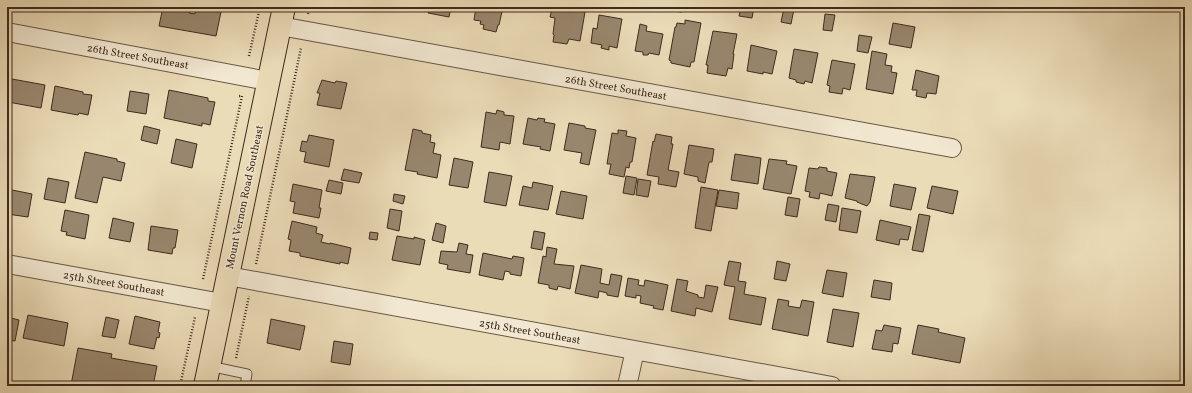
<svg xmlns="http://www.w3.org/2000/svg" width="1192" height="393" font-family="Vollkorn,serif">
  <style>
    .building { fill: #98876e; stroke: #3e2b1d }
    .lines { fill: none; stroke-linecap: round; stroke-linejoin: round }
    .lane-casing { stroke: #695744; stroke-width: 11 }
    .street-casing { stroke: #695744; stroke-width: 20 }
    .primary-casing { stroke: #3e2b1d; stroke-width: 24 }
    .path { stroke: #3e2b1d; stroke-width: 2.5; stroke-dasharray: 1 2; stroke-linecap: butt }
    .lane { stroke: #f2e8d1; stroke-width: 9 }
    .street { stroke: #f2e8d1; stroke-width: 18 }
    .primary { stroke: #ebdcb8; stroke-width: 22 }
    .labels { text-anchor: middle; stroke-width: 3; stroke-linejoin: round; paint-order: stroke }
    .street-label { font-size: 11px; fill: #3e2b1d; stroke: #f2e8d1 }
  </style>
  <rect width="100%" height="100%" fill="#ebdcb8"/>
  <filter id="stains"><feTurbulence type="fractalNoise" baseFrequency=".005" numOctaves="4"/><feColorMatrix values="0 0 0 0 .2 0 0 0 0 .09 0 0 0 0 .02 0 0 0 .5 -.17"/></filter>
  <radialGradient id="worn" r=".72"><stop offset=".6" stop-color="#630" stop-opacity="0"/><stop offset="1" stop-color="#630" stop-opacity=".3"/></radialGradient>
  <!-- building -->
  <path class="building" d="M163,7H176L190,10L189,13L195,14L196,7H222L216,36L159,26Z
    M429,7H451L449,17L428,13Z
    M476,7H503L499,25H498L496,32L483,29L484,25L480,24L481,21L474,20Z
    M556,7L585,12L580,41L569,39L567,44L553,42L554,35L553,34L555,18L550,17L552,9H556Z
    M673,7H683L682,12L673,11Z
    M741,7H754L752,18L739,16Z
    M784,8L794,9L791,24L781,22Z
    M825,14L835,15L832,31L823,30Z
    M599,15L622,19L617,48L609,46V50L601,48L602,45L591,43L593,28L597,29Z
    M685,20L701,23L694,62H691L690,67L671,63V61L669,60L675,27H676L677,23L685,24Z
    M893,23L915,27L911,48L889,44Z
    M640,24L647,26L646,31L663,34L659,55L649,53L648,55H643V52L635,51Z
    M713,31L737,34L733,54H734L732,69L728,68L726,76L707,73L708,65H706Z
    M859,35L872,37L868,53L857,51Z
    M751,45L777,51L772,74L763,72V74L747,71Z
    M794,49L818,53L812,83L805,81L804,84L796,82V80L789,78Z
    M872,51L887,54L885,65L892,66L891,72L897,73L893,94L866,89Z
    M832,60L855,64L850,90L843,88L842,94L829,92L830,86L827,85Z
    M916,70L939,76L936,94L927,93L926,98L916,96L917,90H912Z
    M12,79L45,85L41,108L8,102Z
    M322,80L335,83L336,81L347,83L341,109L317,105L320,93H317Z
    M55,86L83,92V94L92,95L88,115L79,113L78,115L51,110Z
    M169,90L208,98V101L215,102L210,125L202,123V126L164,118Z
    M130,91L149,94L146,114L127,111Z
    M497,110L504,112V115L514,116L510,144L500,142L499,150L481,147L486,112L496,114Z
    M528,118L537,120L538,118L545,119L544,122L555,124L550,151L540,149L541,147L523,144Z
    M569,123L585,126V128L596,130L589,165L580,163L582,153L564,150Z
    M144,126L160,130L157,144L141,140Z
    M413,129L422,131V133L431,135L430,142L435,143L433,153L441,155L437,178L417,174L418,172L405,170Z
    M618,130L627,131L626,136L636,138L632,162H630L629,168L626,167L624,177L609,174L611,164H607L612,133L618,134Z
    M656,134L672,137L671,144H673L668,170L679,172L676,187L658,184L659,177L647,175L653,141L654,142Z
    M309,135L334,140L329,167L304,162L306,152L300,151L302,141L307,142Z
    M176,139L197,144L192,168L171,163Z
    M689,145L714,149L712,162H709L705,183L698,181V177L684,174Z
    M85,152L117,159V161L125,163L121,181L103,177L97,203L75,198Z
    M735,154L761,158L758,184L731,180Z
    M454,158L473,162L468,188L449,185Z
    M769,159L787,161L786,164L797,166L791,194L763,189Z
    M819,167L827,168V171L837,173L832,196L820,193L819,199L809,197L810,192L805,191L809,168L818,169Z
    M344,169L362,173L359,183L341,180Z
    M489,172L512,176L506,206L484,202Z
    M850,174L875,177L870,202L867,206L857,202V201L845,198Z
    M626,176L637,178L634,195L623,193Z
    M48,178L69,182L65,203L44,199Z
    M638,179L651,181L648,197L636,195Z
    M329,180L343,183L341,194L326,191Z
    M533,182L553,186L548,210L519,205L523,186L532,188Z
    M293,184L322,190L319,208H321L319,218L293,213L295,202L290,201Z
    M894,184L916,188L911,210L890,206Z
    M932,186L958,191L953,214L927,208Z
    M701,187L718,190L711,231L695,228Z
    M7,189L32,194L28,217L7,214Z
    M719,190L739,193L737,209L716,206Z
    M561,191L587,196L583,219L556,214Z
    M394,194L405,196L403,204L393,201Z
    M788,197L800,199L797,217L785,215Z
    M828,204L839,206L836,222L825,220Z
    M842,208L861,211L857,233L839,230Z
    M390,209L402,211L399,231L387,228Z
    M65,210L89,215L85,239L66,235L67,232L61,231Z
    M919,214L930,216L923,252L912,250Z
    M113,218L134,223L130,242L109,238Z
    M880,220L911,227L908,240L900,239L899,245L876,240Z
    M292,221L317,227L316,233L323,235L321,242L330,244V243L351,248L348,264L340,262V264L300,256V253L289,251L291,240L288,239Z
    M436,223L446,226L443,243L432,240Z
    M151,226L178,230L175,248H173L172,254L148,250Z
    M534,231L545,233L542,250L531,248Z
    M370,232L378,233L377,240L369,239Z
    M397,236L414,239V237L425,240L420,265L392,260Z
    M459,243L468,245L466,254L473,255L470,273L447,269L448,265L439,263L441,251L457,252Z
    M547,247L557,249L554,264L574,266L570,289L558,286L557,290L549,288V285L538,283L543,256L546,257Z
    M483,253L512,259L513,256L524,258L521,276L510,274V272L505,271L503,280L479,275Z
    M729,261L741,263L738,281L746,282L744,294L766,298L761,325L729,319L735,287L724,285Z
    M777,261L790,264L786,281L774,279Z
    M581,265L602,269L600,283L609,285L611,274L622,276L618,297L607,295V293L599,291L598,298L575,293Z
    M827,270L847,273L843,297L822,293Z
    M628,278L639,280L638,285L644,286L645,280L668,285L663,310L653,308L654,306L640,303L641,296L636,295V298L625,296Z
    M677,279L688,281L686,291L698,295V297L704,298L706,285L718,287L712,312L696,308L695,316L671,311Z
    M874,280L892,283L890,300L871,297Z
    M778,299L789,301L788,306L800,308L802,300L814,302L808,336L772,329Z
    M833,309L859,313L853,347L827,342Z
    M28,315L68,323L64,346L23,338Z
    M135,316L160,322L158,332L160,333L159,338L157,337L154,349L129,344Z
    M7,317L19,320L15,341L7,340Z
    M106,317L119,320L115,338L102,336Z
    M271,319L305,326L300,350L267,343Z
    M884,325L901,328L898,344L893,343L892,352L872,349L876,330L882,331Z
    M918,325L939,329L938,332L965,338L960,363L912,354Z
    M334,341L353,344L350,365L331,362Z
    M78,348L112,354L111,358L157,366L153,386H79L71,385Z"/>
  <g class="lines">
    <!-- lane casing -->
    <g class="lane-casing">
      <path id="lane" d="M209,366L247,374L245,386"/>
    </g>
    <!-- street casing -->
    <g class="street-casing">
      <path id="street" d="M280,26L952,148
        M7,32L268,81
        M7,264L222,303
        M228,276L832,386
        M627,386L635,350"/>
    </g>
    <!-- primary casing -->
    <g class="primary-casing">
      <path id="primary" d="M205,386L284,7"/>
    </g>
    <!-- path -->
    <path class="path" d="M308,14L310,7
      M249,56L260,7
      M256,264L301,48
      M203,279L242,96H239
      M236,358L249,296
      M180,386L195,317"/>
    <!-- lane -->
    <use href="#lane" class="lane"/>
    <!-- street -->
    <use href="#street" class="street"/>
    <!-- primary -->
    <use href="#primary" class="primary"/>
  </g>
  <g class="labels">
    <!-- street labels -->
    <g class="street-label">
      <text transform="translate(138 56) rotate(10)" y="4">26th Street Southeast</text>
      <text transform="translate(616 87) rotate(10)" y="4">26th Street Southeast</text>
      <text transform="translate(244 197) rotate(-78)" y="4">Mount Vernon Road Southeast</text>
      <text transform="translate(114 283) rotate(10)" y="4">25th Street Southeast</text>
      <text transform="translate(530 331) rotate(10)" y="4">25th Street Southeast</text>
    </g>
  </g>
  <!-- margin -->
  <rect width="1192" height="393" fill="none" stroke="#ebdcb8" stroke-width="24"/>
  <rect x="8" y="8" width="1176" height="377" fill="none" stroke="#3e2b1d" stroke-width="2"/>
  <rect x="12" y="12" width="1168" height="369" fill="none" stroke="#3e2b1d"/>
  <rect width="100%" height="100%" filter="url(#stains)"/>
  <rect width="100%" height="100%" fill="url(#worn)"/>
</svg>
